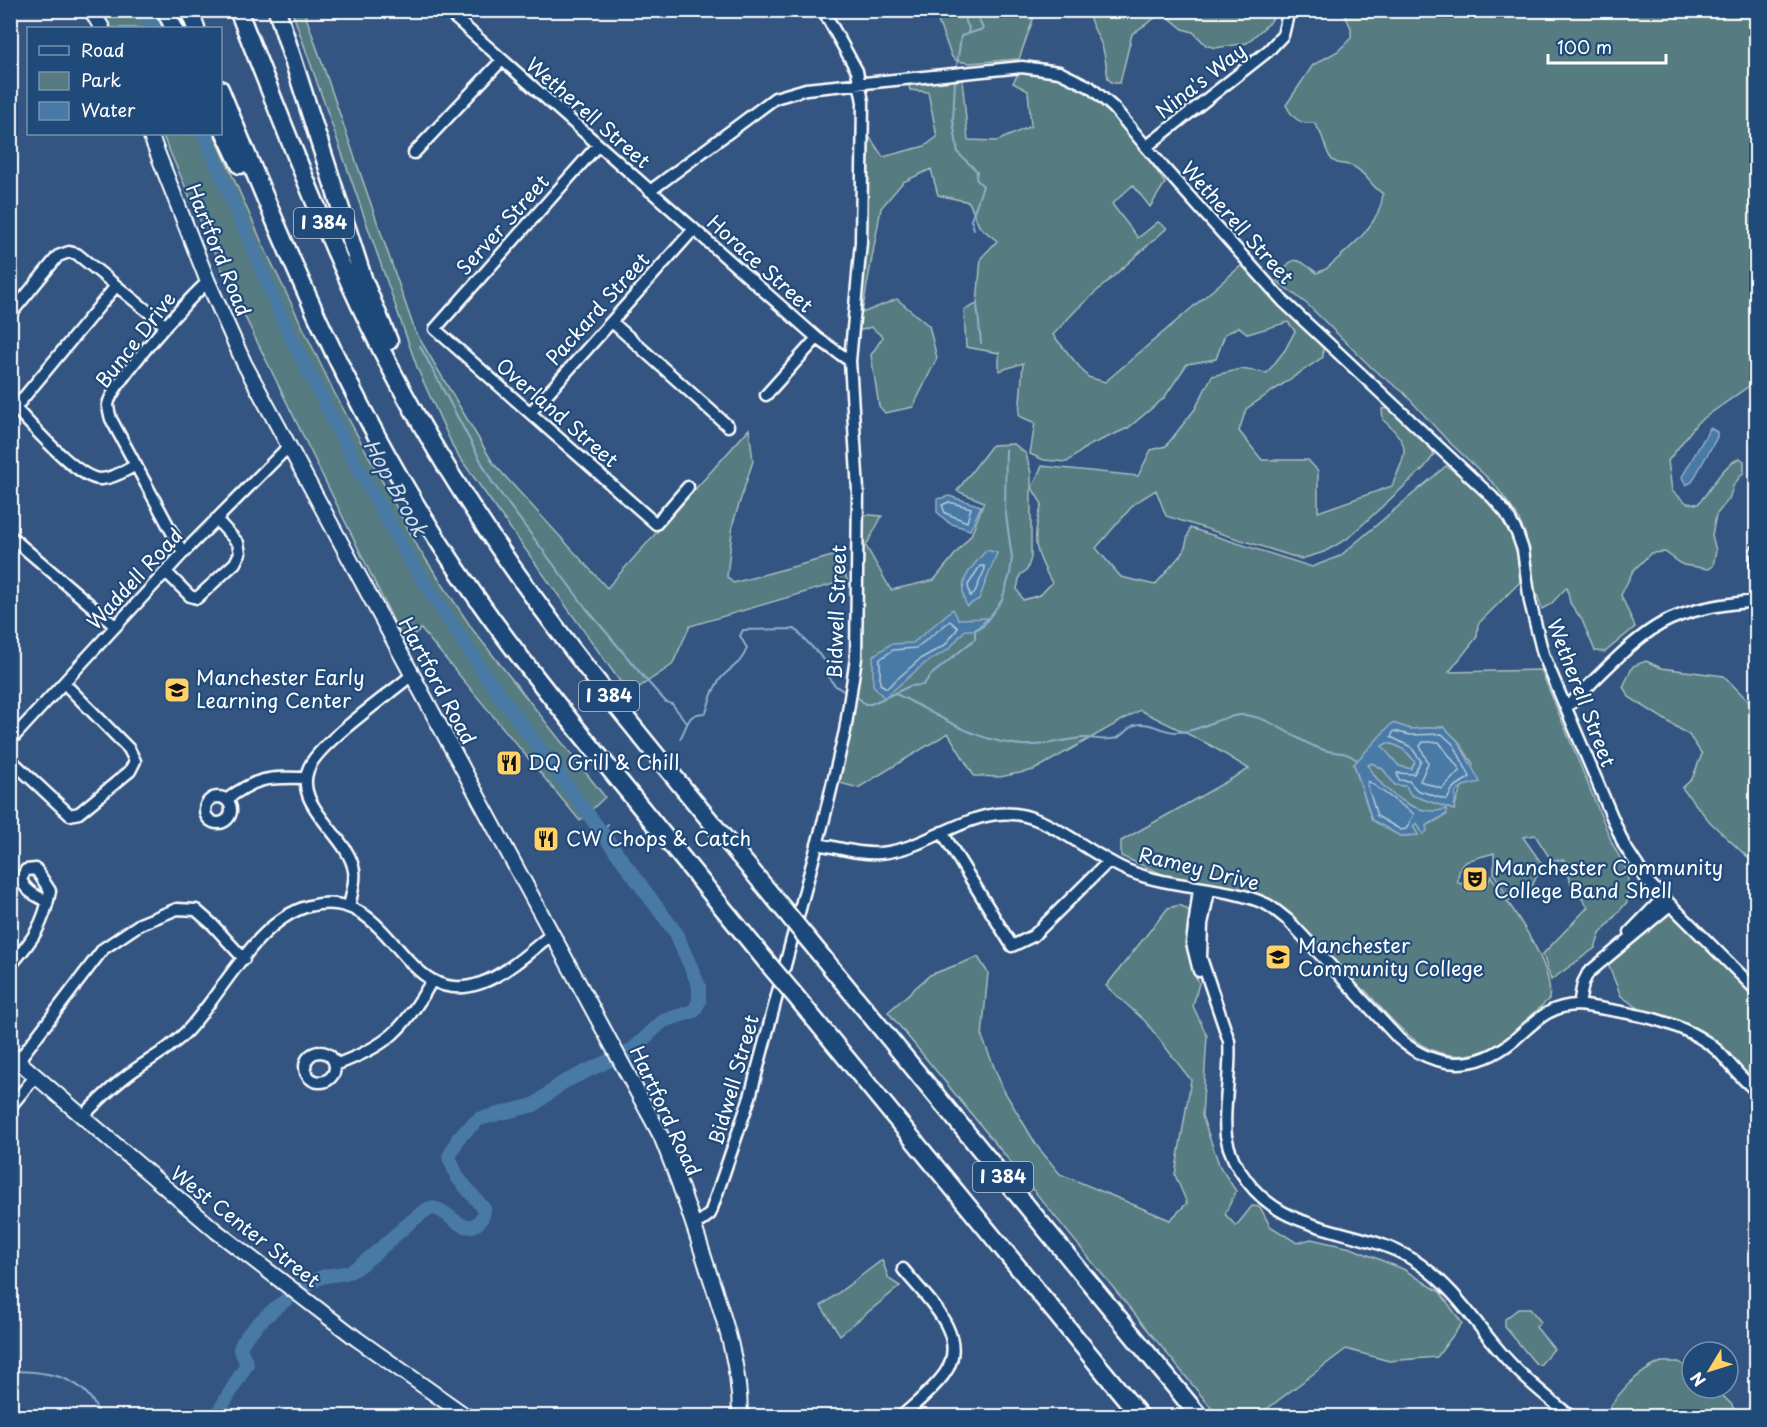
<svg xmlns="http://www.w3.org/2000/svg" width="1767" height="1427" font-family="'Playpen Sans',sans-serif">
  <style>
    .green { fill: #577b81; stroke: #abbdc0; stroke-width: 1.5; fill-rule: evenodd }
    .water { fill: #497aa6; stroke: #92afca; stroke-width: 1.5; fill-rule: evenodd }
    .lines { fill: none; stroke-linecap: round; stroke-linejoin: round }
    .shore { stroke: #b6cadb; stroke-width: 1.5 }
    .stream { stroke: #92afca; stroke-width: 2 }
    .river { stroke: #497aa6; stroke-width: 14 }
    .minor-casing { stroke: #fff; stroke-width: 15 }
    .major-casing { stroke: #fff; stroke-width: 18 }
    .highway-casing { stroke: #fff; stroke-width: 21 }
    .minor { stroke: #1f4a7a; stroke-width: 10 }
    .major { stroke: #1f4a7a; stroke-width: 14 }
    .highway { stroke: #1f4a7a; stroke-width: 16 }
    .highway-bridge-casing { stroke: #fff; stroke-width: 21; stroke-linecap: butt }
    .highway-bridge { stroke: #1f4a7a; stroke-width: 16 }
    .labels { text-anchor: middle; stroke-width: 4.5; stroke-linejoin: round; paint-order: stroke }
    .shield { fill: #1f4a7a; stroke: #bcc9d7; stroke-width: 1.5 }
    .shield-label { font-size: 18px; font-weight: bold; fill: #fff }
    .street-label { font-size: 20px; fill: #fff; stroke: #1f4a7a }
    .poi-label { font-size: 20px; fill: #fff; stroke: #1f4a7a; text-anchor: start }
    .water-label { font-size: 21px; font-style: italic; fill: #d2dee9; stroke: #1f4a7a }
  </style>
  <rect width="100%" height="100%" fill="#345582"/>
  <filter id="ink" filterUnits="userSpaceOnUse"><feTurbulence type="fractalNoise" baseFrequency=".0167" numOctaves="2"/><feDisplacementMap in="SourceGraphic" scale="12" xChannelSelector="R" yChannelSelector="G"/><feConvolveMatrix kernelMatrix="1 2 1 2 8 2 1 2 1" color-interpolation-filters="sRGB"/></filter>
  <g filter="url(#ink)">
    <!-- green -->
    <path class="green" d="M1272,10L1273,18L1270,22L1247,43L1215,48L1206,45L1193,32L1183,29L1167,16H1158L1132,34L1120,83H1113L1108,79C1106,67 1106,57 1102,46C1097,33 1090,24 1088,11Z
      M101,11H154L164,28H112Z
      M292,11H304L415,331L493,463L607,588L749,429L753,461L733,523L727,577L733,583L840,554L847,580L690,626L672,665L629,694L455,451L418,370Z
      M934,11H1036L1019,59L970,63L957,61L952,57Z
      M1343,11H1756V381L1697,423L1668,461L1672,491L1687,503L1698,504C1712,489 1720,467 1740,458L1744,461V472L1734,484L1729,499L1716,515L1712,535L1716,551L1713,566L1709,569L1683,565L1665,552L1651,553L1633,571L1621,595L1635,627L1605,652L1595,651L1582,620L1570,603L1567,587L1551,604L1542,609L1534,586L1531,558L1525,533L1516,514L1495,485L1446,439L1403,392L1374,370L1307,304L1277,281C1293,254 1294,256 1317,273L1326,269C1348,249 1380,226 1383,194C1372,187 1367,175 1356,168C1348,162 1336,167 1330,157C1323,145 1325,136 1314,123C1299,125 1292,117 1286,105L1313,65L1338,51L1351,38V28Z
      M1022,67L1073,78L1109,102L1165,183L1150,207L1133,185L1112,204L1138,238L1158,222L1167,228L1077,309L1053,335L1088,377L1105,382L1242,265L1323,339V357L1246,409L1239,431L1262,460H1308L1318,471V512L1392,486C1406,452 1413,446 1383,420L1382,409L1391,408L1429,438L1434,455L1424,468L1347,539L1324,552L1301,559L1166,516L1156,490L1135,503L1096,548L1121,577L1155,585L1184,551L1190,528L1312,567L1340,556L1446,466C1474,485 1509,516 1517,550C1520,560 1519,571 1520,582L1478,624L1477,637L1449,672L1541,670L1613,845L1628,873L1627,902L1600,934L1595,948L1551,980L1543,954L1588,907L1571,884L1565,860H1551L1535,835L1523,837L1542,864L1530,891L1509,900L1494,874V853C1473,860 1457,857 1458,883L1486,887L1491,876C1509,906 1555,963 1549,999C1531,1015 1510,1040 1488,1049C1432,1073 1398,1027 1365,990L1356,993L1267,904L1171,878L1121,856V841L1249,769L1210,745L1140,710L1034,770L1000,777L974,776L948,733L858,788L833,781L856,658L858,514L882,516L866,546L891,590L934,580L971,535L984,502L957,491L992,445L1014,444L1026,454L1031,473V558L1027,570L1020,575L1017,589L1023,600L1040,595L1052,583C1034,550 1031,540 1042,504L1032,488L1042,466L1138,476L1151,450L1166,446L1195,409L1212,376L1241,369L1267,373L1285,350L1295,331L1288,322L1248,334L1239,327L1225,334L1216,359L1187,364L1164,398L1128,428L1088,446L1067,462L1044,460L1030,454L1035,423L1019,416L1023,363L999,371V353L966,347L964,310L977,304L981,258L997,241L979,226L969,202L938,195L931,169L903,182L881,208L862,313L897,299L929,326L937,358L913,407L885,413L879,406L871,355L883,337L871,327L853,333L863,127L883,157L925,146L937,137L928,92L910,90L907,78H962L968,140L997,141L1031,126L1028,91L1013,83ZM1392,724L1410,729L1443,727L1458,741L1473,764C1465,783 1458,791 1454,810L1411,795L1406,786L1395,785L1383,769L1372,763L1368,765C1382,791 1416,818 1446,810V815L1426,826L1423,834L1417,823L1413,826L1418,835L1400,836L1372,820L1354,765Z
      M162,134H214L264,247L334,392L419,549L473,630L605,797L580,821L421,629L404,642L222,270Z
      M1646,661L1661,668L1724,676L1756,709V865L1711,823L1682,788L1692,779L1702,754L1689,735L1629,697L1623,687L1633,666Z
      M1387,743C1400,745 1407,751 1415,762L1411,769L1399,766L1381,746Z
      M1180,905L1191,912L1187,945L1191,965L1199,983L1193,1006L1207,1036L1202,1116L1220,1167L1236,1191L1225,1214L1236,1226L1252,1206L1260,1207L1270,1226L1297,1243L1311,1239L1351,1248L1403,1269L1440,1292L1462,1323L1437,1357L1389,1361L1346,1349L1263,1412L1266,1416H1218L888,1012L930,975L978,957L988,973L982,1037L1003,1089L1037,1146L1060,1174L1170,1220L1187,1203L1175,1175L1191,1080L1145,1021L1106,986L1168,908Z
      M1670,905L1756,990V1079L1748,1084L1717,1051L1660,1023L1621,996L1607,962Z
      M882,1260L889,1279L900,1286L840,1335L821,1306Z
      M1518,1309H1530L1541,1322L1536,1327L1554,1349L1540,1365L1536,1364L1505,1327V1319Z
      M1661,1362H1679L1692,1371V1388H1715L1732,1405L1736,1416H1608L1607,1412C1621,1389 1637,1373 1661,1362Z"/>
    <!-- water -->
    <path class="water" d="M1710,428L1717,432V437L1692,482L1686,485L1682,477Z
      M949,496L981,506L970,530L949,523L937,512V499Z
      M987,550L997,553L979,599L967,606C955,583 971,567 987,550Z
      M953,609L958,619L988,618L975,630H965L949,649L924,664L884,698L873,685V656L891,644L913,643Z
      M1392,723L1411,729L1444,727L1458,741L1480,782L1463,786L1456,792L1454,810L1411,795L1406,786L1395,785L1383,769L1372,763L1368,765C1379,789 1418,819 1446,809L1447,814L1426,826L1427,831L1423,834L1417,823L1413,826L1418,835L1400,836L1372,820L1354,764ZM1387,743C1400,745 1407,751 1415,762L1411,769L1399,766L1382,746Z"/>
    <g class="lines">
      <!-- shore -->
      <path class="shore" d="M949,502L971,508L967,522L945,513L942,505Z
        M980,566H984L985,569L974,594L970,596L968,585Z
        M950,621L958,628L945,645L920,659L887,688L880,684V659L893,650L916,648Z
        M1394,731L1410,735L1442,734L1454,745L1470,777L1453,788L1447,800L1417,790L1409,781L1399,780L1397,773L1414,774L1421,761L1411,747L1391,737Z
        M1423,742H1439L1460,770L1442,789L1420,781L1428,763L1420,746Z
        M1368,781L1414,814L1406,829L1401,830L1377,816L1367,784Z"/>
      <!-- stream -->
      <path class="stream" d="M960,10L969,28L968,33
        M997,10H1004
        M957,65L961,36L983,29L978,17L988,10
        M955,82L953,120L958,153L977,171L976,179L983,186L971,220L974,229
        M977,304L981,343
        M420,346L492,482L586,608L647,681L666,702L672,704L687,723
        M854,694L865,704H871L910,686L923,685L931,675L975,639V630L983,626L1002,600L1010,574L1012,558L1005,508L1006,449
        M896,694C936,713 968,738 1013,744C1037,748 1058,741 1081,738C1094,737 1104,742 1117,738C1124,735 1128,727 1135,725C1150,721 1160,731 1175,732C1198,733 1216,717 1240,715C1270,714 1297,743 1324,750C1340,755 1342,749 1357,760
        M680,739C689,724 686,713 706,713C710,699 714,684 725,674C735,665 742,662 747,648L740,636L743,630L795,629L827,663C827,679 832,686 848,693
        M602,832L608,824
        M10,1371C46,1371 88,1376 99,1416"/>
      <!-- river -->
      <path class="river" d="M143,10L153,28
        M204,134L288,332L359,470L408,557L486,676L676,933L699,986V1002L694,1011L663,1021L633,1049L562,1083L534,1105L479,1119L459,1137L449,1157L458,1178L484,1209C484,1214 483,1217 479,1222C460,1239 447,1203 428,1209C401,1226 380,1253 353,1270C343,1276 332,1273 322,1277C303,1284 243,1330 240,1349L247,1364L216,1416"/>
      <!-- minor casing -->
      <g class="minor-casing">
        <path id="minor" d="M446,10L817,338L850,361
          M598,145L435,329L656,524L688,487
          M10,146V171
          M1146,147L1268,51L1283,35L1289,10
          M414,153L502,60
          M650,191L775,98L806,89L1022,67L1059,72L1090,87L1114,108L1163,167L1283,301L1492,497L1506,513L1517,533L1523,550L1530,602L1543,654L1624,845L1648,882L1756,990
          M10,315L58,256L69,252L77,254L166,326
          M612,322L728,426
          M766,395L817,338
          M12,405C29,422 78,480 101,479C113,478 125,471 136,465
          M15,408L116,286
          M530,413L694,229
          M10,536L115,626
          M183,553L111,419C110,415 108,409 108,405C110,386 190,296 208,282
          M166,572L190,596L197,598L235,563L240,553L238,543L216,519
          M1566,708C1595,681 1635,634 1671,619C1699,607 1727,604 1756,601V551
          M10,741L183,553L290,445
          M10,759L70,815L79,813L130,771L135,761L129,749L64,683
          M205 810a13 13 0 1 1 26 0a13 13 0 1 1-26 0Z
          M226,800C256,777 269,777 306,778
          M942,832L1012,946L1033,936L1109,861
          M817,844C837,847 860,855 880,853C921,850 956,819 997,814C1045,808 1086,854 1129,871C1172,889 1224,885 1266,904C1274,908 1281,915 1288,920L1399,1039C1435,1069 1475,1072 1513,1041C1535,1022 1548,1005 1579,1005L1583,983L1588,973L1670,905
          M1209,891L1202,924L1201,958L1229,1041C1232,1073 1222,1105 1226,1136C1229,1153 1237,1168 1247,1181C1291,1240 1368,1225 1421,1265C1453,1288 1472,1318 1497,1348C1518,1374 1545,1395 1570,1416
          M349,907C351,896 356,881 354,871C349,834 286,803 312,762C327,738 388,695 412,675
          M1630,932L1663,898
          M10,966C33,940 44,924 50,891L36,869L26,870L21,879C25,891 35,895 46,901
          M1199,971L1192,943L1199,889
          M1579,1005C1625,1012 1682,1019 1718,1051C1731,1064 1741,1080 1756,1090
          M305 1067a15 15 0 1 1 30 0a15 15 0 1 1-30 0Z
          M18,1061L103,949L140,924L177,909L196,910L212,924L244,959
          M335,1065C387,1046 404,1030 431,982
          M10,1107L35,1077
          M82,1117C99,1100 116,1083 136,1069C154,1057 172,1047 187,1031C223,993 256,920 309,906C395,884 400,1012 481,983C507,974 530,951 552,934
          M693,1221H701L710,1214L750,1097L825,815L845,731L856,658L858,491L850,361L861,242L863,102L857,71L823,10
          M902,1416C916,1403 934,1389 945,1373C971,1335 925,1297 903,1269"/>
      </g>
      <!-- major casing -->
      <g class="major-casing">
        <path id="major" d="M91,10L102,28
          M150,134L208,282L244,363L661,1136C679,1180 694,1225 708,1270C724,1318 740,1365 740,1416
          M10,1054L216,1231L357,1339L466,1416"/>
      </g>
      <!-- highway casing -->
      <g class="highway-casing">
        <path id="highway" d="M165,10L174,28
          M189,10L196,28
          M238,10C295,152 347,297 424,429C524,604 657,756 785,911
          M277,10L364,281L389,341
          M220,89C286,250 346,398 441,545C491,623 549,695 608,767C662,833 716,899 770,966
          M220,122L240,165
          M806,937L1199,1416
          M792,992L1140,1416"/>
      </g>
      <!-- minor -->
      <use href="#minor" class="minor"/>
      <!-- major -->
      <use href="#major" class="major"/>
      <!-- highway -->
      <use href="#highway" class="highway"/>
      <!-- highway-bridge casing -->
      <g class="highway-bridge-casing">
        <path id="highway-bridge" d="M785,911L806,937
          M770,966L792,992"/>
      </g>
      <!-- highway-bridge -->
      <use href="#highway-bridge" class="highway-bridge"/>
    </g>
  </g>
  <!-- icons -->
  <defs>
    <g id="school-square" transform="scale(1.35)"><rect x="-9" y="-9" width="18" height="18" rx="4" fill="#ffd166" stroke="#1f4a7a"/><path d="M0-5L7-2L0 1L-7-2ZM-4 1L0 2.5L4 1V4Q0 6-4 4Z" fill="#111"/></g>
    <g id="restaurant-square" transform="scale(1.35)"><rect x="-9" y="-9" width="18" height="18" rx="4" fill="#ffd166" stroke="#1f4a7a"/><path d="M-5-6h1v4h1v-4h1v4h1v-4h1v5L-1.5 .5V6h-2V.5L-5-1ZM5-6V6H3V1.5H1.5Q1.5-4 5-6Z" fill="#111"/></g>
    <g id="theatre-square" transform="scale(1.35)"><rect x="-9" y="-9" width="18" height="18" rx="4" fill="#ffd166" stroke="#1f4a7a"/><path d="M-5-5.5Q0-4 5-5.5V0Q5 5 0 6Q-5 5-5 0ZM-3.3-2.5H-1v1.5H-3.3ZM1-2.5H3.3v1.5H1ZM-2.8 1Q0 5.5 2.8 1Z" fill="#111"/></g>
    <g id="university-square" transform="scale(1.35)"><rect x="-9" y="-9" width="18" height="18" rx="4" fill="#ffd166" stroke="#1f4a7a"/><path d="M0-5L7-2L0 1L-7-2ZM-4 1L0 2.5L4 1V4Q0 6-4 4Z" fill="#111"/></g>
  </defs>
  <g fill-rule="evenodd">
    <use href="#school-square" x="177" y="690"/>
    <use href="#restaurant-square" x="509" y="763"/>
    <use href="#restaurant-square" x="546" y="839"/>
    <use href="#theatre-square" x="1475" y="879"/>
    <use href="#university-square" x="1278" y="957"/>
  </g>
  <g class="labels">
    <!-- shield labels -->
    <g class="shield">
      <rect x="294" y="208" width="60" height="30" rx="4.5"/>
      <rect x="579" y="681" width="60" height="30" rx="4.5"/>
      <rect x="973" y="1162" width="60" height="30" rx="4.5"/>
    </g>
    <g class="shield-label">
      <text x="324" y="229">I 384</text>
      <text x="609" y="702">I 384</text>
      <text x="1003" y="1183">I 384</text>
    </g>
    <!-- street labels -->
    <g class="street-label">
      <text transform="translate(1201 81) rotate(-38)" y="7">Nina's Way</text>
      <text transform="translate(588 113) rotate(41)" y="7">Wetherell Street</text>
      <text transform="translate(1237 223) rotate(48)" y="7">Wetherell Street</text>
      <text transform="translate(503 225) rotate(-48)" y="7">Server Street</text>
      <text transform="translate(218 250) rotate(68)" y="7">Hartford Road</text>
      <text transform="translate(760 264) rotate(42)" y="7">Horace Street</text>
      <text transform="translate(598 309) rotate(-48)" y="7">Packard Street</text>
      <text transform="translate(136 340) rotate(-52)" y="7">Bunce Drive</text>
      <text transform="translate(557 413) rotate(41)" y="7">Overland Street</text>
      <text transform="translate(135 579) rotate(-47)" y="7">Waddell Road</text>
      <text transform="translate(837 612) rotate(-88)" y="7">Bidwell Street</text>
      <text transform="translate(437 681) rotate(62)" y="7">Hartford Road</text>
      <text transform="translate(1581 693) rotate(69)" y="7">Wetherell Street</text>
      <text transform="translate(1199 869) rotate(14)" y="7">Ramey Drive</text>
      <text transform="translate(734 1080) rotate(-74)" y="7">Bidwell Street</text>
      <text transform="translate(665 1111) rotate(65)" y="7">Hartford Road</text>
      <text transform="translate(245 1227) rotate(38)" y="7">West Center Street</text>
    </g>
    <!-- poi labels -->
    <g class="poi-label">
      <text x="196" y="685">Manchester Early<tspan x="196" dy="23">Learning Center</tspan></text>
      <text x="528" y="770">DQ Grill &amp; Chill</text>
      <text x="566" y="846">CW Chops &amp; Catch</text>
      <text x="1494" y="875">Manchester Community<tspan x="1494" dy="23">College Band Shell</tspan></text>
      <text x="1298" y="953">Manchester<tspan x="1298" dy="23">Community College</tspan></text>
    </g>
    <!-- water labels -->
    <g class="water-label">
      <text transform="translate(395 488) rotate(61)" y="7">Hop Brook</text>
    </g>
  </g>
  <!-- margin -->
  <rect width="1767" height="1427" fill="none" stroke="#1f4a7a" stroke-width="36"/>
  <rect x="18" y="18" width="1731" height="1391" fill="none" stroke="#fff" stroke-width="2" filter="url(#ink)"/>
  <!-- legend -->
  <rect x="27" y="27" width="195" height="108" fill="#1f4a7a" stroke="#7992af" stroke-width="1.5"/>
  <rect x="39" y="46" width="30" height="9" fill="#1f4a7a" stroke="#7992af" stroke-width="1.5"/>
  <text x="81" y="57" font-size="18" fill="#ffffff">Road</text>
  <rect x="39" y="72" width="30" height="18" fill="#577b81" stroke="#7992af" stroke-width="1.5"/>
  <text x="81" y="87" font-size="18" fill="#ffffff">Park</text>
  <rect x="39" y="102" width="30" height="18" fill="#497aa6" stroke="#7992af" stroke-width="1.5"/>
  <text x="81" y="117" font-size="18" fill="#ffffff">Water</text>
  <!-- north arrow -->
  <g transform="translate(1710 1370) rotate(232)"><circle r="28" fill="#1f4a7a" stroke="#7992af" stroke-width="1.5"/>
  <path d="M0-4.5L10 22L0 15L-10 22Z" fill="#ffd166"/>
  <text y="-9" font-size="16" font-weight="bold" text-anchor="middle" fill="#ffffff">N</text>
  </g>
  <!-- scale -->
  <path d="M1548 54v9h118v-9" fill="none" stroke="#ffffff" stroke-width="3"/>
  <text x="1557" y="54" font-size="18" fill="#ffffff" stroke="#1f4a7a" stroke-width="4.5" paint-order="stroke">100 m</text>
</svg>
